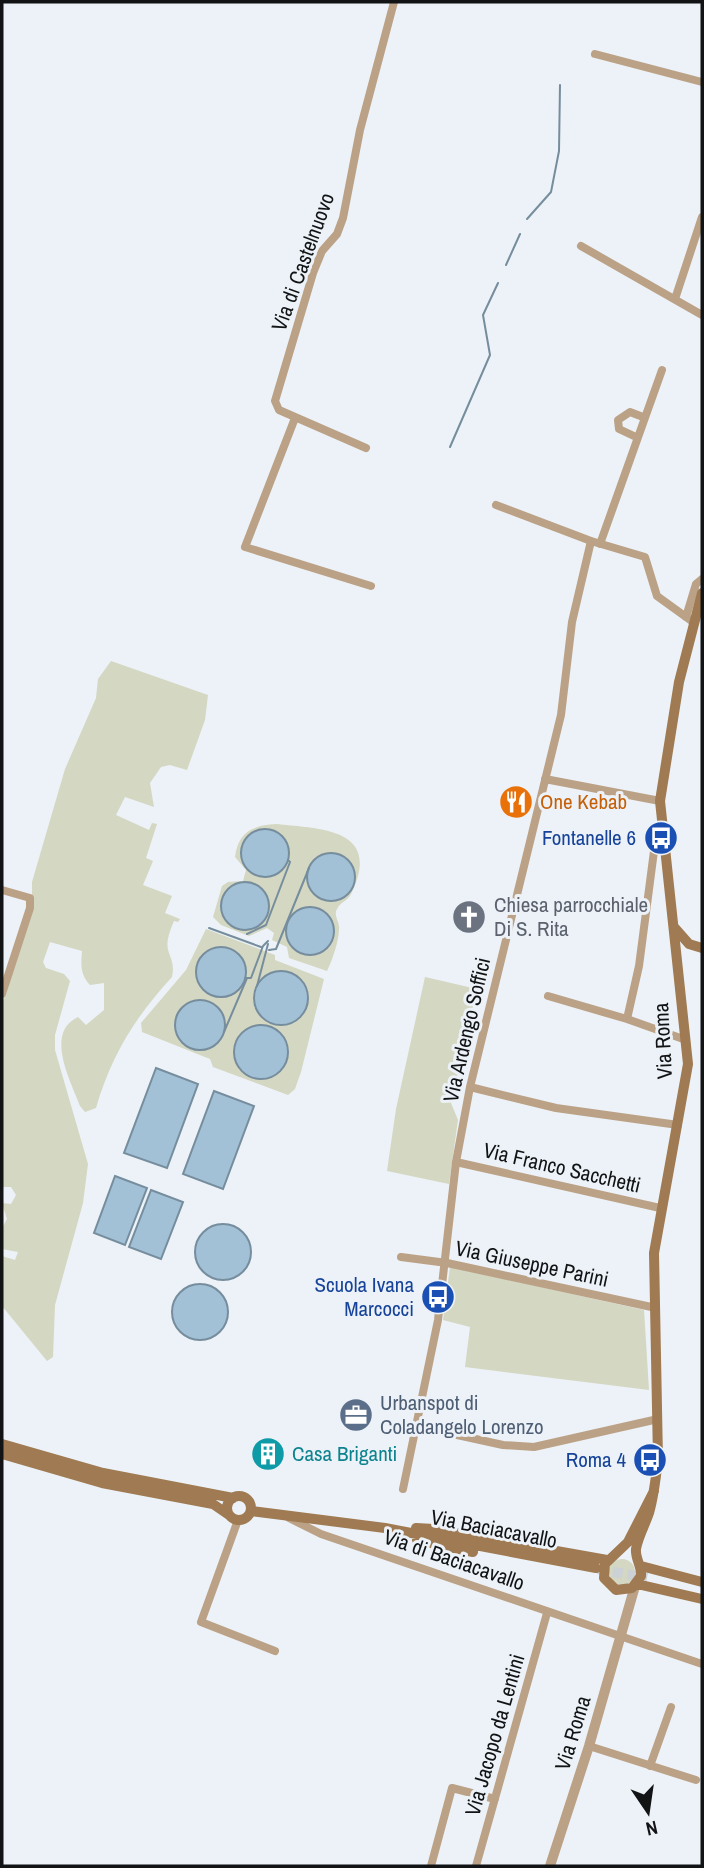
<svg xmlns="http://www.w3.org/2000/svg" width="704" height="1868" font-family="'Archivo Narrow',sans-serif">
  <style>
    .green { fill: #d4d7c1; fill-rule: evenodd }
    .water { fill: #a2c1d7; stroke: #768d9d; stroke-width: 2 }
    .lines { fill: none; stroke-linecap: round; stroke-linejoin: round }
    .stream { stroke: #768d9d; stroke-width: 2 }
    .secondary-tunnel { stroke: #cbd1d5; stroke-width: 10; stroke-dasharray: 10 5; stroke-linecap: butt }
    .minor { stroke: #bba186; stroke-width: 8 }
    .tertiary { stroke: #bba186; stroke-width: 10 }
    .secondary { stroke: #9f7a52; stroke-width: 10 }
    .labels { text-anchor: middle; stroke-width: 6; stroke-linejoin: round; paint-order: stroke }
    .street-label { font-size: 21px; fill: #111315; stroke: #ecf2f7 }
    .food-label { font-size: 21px; fill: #c56008; stroke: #ecf2f7; text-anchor: start }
    .transit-label { font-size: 21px; fill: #164399; stroke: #ecf2f7; text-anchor: end }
    .worship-label { font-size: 21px; fill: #5b616d; stroke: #ecf2f7; text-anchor: start }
    .service-label { font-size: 21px; fill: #4e5e75; stroke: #ecf2f7; text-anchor: start }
    .culture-label { font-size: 21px; fill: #0d838f; stroke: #ecf2f7; text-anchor: start }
  </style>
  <rect width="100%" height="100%" fill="#ecf2f7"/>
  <!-- green -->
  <path class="green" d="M111,661L208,695L205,720L187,770L170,765L161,767L150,783L154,807L125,797L116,815L149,830L152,823L157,824L146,858L153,861L143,885L172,896L165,913L180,919L178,922L174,921C158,957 177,951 172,977C135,1017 111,1056 96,1108L85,1112L80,1106C71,1081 44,1033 78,1017L86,1025L104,1010V983L90,985C80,974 81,965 82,951L50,942L43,962L46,968L64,974L70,981L55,1035V1050L88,1164L83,1203L55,1305L53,1357L47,1361L2,1306V1256L15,1260L18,1252L2,1249V1228L7,1219L2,1203L11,1204L16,1195L11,1187H2V1002L7,992L32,898V882L65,769L96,698L98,679Z
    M276,824C321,829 383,828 351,894C348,901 340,902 337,909C333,916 340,922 339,929C339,941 332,961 327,971L289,958L287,947L272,940L274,933L267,928L249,936L221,925L213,917L222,886L228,882L243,881L246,870L235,857C238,832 253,825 276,824ZM241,854L289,855L283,869H247ZM316,858L354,872C355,884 351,892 342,899L308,887L307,872ZM237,883C261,887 281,895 262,923L225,893ZM318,908L330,918L334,933H286L290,918Z
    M206,929L275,955V960L324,979L301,1072L295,1089L288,1095L213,1067L210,1059L142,1032L141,1023L186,970Z
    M425,977L477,989L451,1103L458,1120L449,1184L387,1171L396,1109Z
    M450,1267L644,1310L649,1390L465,1367L470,1327L443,1320Z
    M609 1572a13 13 0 1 1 26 0a13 13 0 1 1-26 0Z"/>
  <!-- water -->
  <path class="water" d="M241 853a24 24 0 1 1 48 0a24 24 0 1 1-48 0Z
    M307 877a24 24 0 1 1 48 0a24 24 0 1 1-48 0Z
    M221 906a24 24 0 1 1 48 0a24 24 0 1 1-48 0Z
    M286 931a24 24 0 1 1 48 0a24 24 0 1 1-48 0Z
    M196 972a25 25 0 1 1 50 0a25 25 0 1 1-50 0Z
    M254 998a27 27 0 1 1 54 0a27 27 0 1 1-54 0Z
    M175 1025a25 25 0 1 1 50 0a25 25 0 1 1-50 0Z
    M234 1052a27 27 0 1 1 54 0a27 27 0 1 1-54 0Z
    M156,1068L198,1084L167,1168L124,1153Z
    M214,1091L254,1106L223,1189L183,1174Z
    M115,1176L147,1188L125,1245L94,1233Z
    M151,1190L183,1202L161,1259L129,1247Z
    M195 1252a28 28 0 1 1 56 0a28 28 0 1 1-56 0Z
    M172 1312a28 28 0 1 1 56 0a28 28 0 1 1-56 0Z"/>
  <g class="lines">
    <!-- stream -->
    <path class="stream" d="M527,219L551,192L559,151L560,85
      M506,265L520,234
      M450,447L490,355L483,315L498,283
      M209,928L261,947
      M247,934L266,925L290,862L288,860
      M269,950L276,949L309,868
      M245,978H251L263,946L268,941
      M257,986L268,944
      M224,1032L247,978"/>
    <!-- secondary-tunnel -->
    <path class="secondary-tunnel" d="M598,1569L647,1578"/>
    <!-- minor -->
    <path class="minor" d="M595,54L702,82
      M581,246L702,315
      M675,299L702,217
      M295,418L245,547L371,586
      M636,437L619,429L618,420L630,412L643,417
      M366,448L279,410L275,401L313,273L322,251L337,234L343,218L360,130L394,2
      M496,505L591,541L645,557L657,596L693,622
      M600,544L662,370
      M686,617L696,584L702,579
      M545,779L660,801
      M665,847L654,851L639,966L627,1019L686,1040
      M2,890L30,898V908L2,994
      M548,996L627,1019
      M470,1087L556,1108L678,1125
      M456,1162L660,1208
      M401,1257L447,1263L656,1308
      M416,1426L503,1445L534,1447L658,1419
      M403,1489L438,1320L456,1162L470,1087L561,715L572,622L591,541
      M289,1518L321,1534L702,1664
      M238,1520L201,1622L275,1651
      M589,1746L696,1780
      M650,1766L671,1707
      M431,1866L452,1788L495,1799
      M476,1866L547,1613"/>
    <!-- tertiary -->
    <path class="tertiary" d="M550,1866L589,1746L635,1586"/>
    <!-- secondary -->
    <path class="secondary" d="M674,927L689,944L702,948
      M2,1444L103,1473L233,1498
      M2,1454L102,1483L213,1504L229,1515
      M654,1491L628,1542L605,1564L604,1578L616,1590L632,1588L641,1576C642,1566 635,1559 636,1549C638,1537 645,1525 649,1513C654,1496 656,1477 658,1459L654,1253L688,1064L660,801L679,682L702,593
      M227 1508a12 12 0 1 1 24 0a12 12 0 1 1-24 0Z
      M251,1511L385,1528L596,1568
      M416,1528L434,1529L607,1560
      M417,1540L473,1552
      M641,1566L702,1582
      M637,1584L702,1599"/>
  </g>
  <!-- icons -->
  <defs>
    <g id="restaurant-disc" transform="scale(1.75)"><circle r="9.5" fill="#e8710a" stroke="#ecf2f7"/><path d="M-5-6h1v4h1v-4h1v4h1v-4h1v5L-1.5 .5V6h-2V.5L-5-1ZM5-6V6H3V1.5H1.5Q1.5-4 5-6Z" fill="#fff"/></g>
    <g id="bus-disc" transform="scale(1.75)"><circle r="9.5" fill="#1a4fb4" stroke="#ecf2f7"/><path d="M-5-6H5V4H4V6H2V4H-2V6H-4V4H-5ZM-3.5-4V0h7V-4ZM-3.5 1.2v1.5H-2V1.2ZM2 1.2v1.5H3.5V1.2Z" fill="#fff"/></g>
    <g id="church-disc" transform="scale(1.75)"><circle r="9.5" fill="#6b7280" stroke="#ecf2f7"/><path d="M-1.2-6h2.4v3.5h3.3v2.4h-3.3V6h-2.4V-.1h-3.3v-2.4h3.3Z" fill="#fff"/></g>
    <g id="office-disc" transform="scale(1.75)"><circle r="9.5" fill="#5c6f8a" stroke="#ecf2f7"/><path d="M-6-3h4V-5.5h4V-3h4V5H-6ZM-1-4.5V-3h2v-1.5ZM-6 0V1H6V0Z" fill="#fff"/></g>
    <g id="building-disc" transform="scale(1.75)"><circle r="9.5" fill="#0f9aa8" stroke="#ecf2f7"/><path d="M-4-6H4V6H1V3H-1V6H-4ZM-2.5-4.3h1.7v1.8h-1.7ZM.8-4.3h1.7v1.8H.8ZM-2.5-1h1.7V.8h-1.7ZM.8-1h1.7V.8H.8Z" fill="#fff"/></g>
  </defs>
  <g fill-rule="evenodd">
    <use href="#restaurant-disc" x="516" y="802"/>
    <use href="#bus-disc" x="661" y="838"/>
    <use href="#church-disc" x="469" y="917"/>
    <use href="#bus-disc" x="438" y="1297"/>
    <use href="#office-disc" x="356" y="1415"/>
    <use href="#building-disc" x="268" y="1454"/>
    <use href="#bus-disc" x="650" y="1460"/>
  </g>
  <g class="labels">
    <!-- street labels -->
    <g class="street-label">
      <text transform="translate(303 262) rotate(-70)" y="7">Via di Castelnuovo</text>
      <text transform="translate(467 1030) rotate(-77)" y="7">Via Ardengo Soffici</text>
      <text transform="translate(663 1041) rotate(-93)" y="7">Via Roma</text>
      <text transform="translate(562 1168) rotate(13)" y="7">Via Franco Sacchetti</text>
      <text transform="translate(532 1264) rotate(12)" y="7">Via Giuseppe Parini</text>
      <text transform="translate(494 1529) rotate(11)" y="7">Via Baciacavallo</text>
      <text transform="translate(454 1560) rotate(19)" y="7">Via di Baciacavallo</text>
      <text transform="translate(573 1733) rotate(-73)" y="7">Via Roma</text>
      <text transform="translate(495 1735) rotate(-74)" y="7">Via Jacopo da Lentini</text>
    </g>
    <!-- food labels -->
    <g class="food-label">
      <text x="540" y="809">One Kebab</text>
    </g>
    <!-- transit labels -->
    <g class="transit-label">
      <text x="636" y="845">Fontanelle 6</text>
      <text x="414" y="1292">Scuola Ivana<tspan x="414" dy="24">Marcocci</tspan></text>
      <text x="626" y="1467">Roma 4</text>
    </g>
    <!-- worship labels -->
    <g class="worship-label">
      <text x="494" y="912">Chiesa parrocchiale<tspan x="494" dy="24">Di S. Rita</tspan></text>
    </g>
    <!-- service labels -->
    <g class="service-label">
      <text x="380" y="1410">Urbanspot di<tspan x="380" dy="24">Coladangelo Lorenzo</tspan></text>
    </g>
    <!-- culture labels -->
    <g class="culture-label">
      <text x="292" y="1461">Casa Briganti</text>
    </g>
  </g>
  <!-- border -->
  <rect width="704" height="1868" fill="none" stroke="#111315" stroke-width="7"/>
  <!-- north arrow -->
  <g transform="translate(648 1812) rotate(167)" stroke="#ecf2f7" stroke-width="5" paint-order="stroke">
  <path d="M0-5L12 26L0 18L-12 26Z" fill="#111315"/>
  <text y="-10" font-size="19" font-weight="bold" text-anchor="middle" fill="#111315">N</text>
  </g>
</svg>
